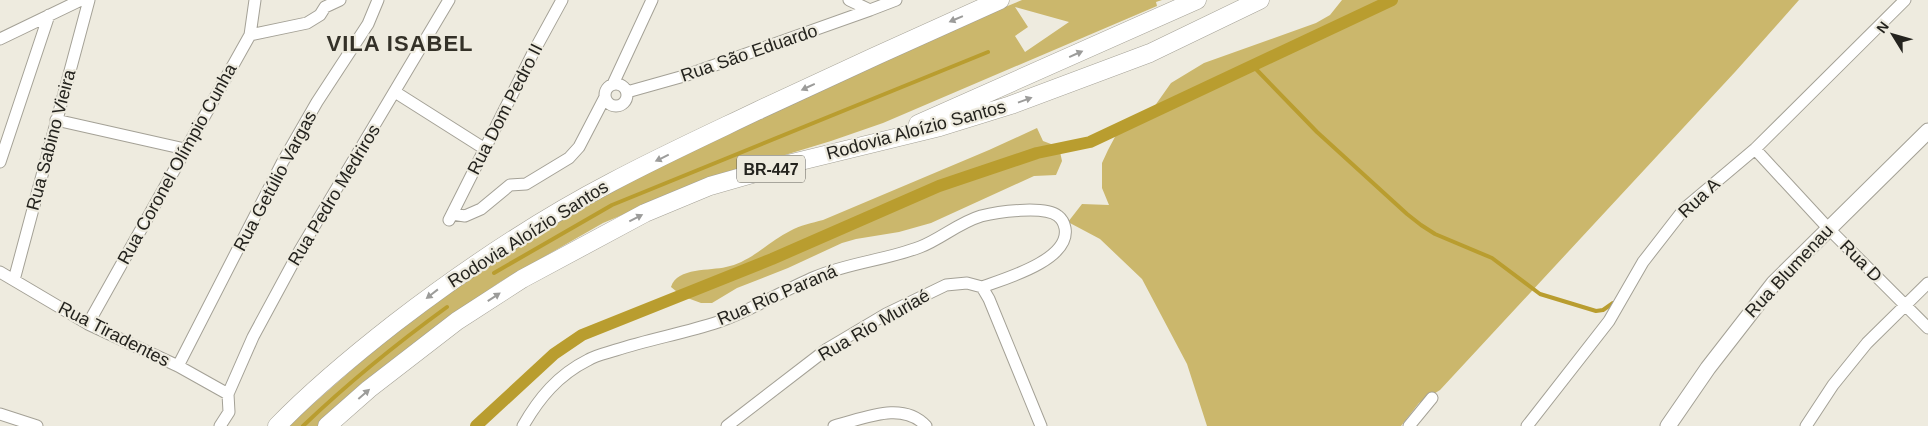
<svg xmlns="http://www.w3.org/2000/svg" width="1928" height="426" font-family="Helvetica,sans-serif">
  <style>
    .green { fill: #cbb76c; fill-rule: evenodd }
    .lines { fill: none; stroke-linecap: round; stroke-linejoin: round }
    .stream { stroke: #b99d2f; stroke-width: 4 }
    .canal { stroke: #b99d2f; stroke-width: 12 }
    .street-casing { stroke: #a4a196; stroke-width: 13 }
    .secondary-casing { stroke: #a4a196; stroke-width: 17 }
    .primary-casing { stroke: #a4a196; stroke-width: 19 }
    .street { stroke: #fff; stroke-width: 11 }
    .secondary { stroke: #fff; stroke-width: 15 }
    .primary { stroke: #fff; stroke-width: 18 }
    .oneway { fill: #9c9c9a }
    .labels { text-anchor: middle; stroke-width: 4.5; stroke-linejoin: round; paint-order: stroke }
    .shield { fill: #eeebdf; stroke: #615f58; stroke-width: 1 }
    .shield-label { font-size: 16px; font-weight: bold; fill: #24231e }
    .street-label { font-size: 18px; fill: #24231e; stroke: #eeebdf }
    .district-label { font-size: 22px; font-weight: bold; letter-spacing: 1px; fill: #343128; stroke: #eeebdf }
  </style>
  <rect width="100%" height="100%" fill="#eeebdf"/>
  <!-- green -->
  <path class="green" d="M1022,0H1162L1156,2L1157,6L883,123L831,141L716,176L603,223L500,282L450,317L397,356L319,426H288L380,345L429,305L531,237L588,204L688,153L942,33ZM1015,7L1069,22L1025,52L1015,36L1028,27Z
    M1342,0H1799L1735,72L1440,390L1419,403L1401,426H1207L1187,364L1142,279L1100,239L1068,222L1082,204L1109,205L1102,188V163L1108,150L1116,135L1125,127L1141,117L1154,107L1171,83L1204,63L1316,23L1330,15Z
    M1037,128L1043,141L1059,147L1062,161L1056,175L1034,176L931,223L899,232L856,239L842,243L788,268L737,288L712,303H701L682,296L671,287C677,267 711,271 726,267C751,262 768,242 790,231C800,225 812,223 823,220L989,150Z"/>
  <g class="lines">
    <!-- stream -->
    <path class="stream" d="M1380,0L1386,5
      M1253,66L1317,132L1407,214L1421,225L1435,234L1492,258L1540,294L1596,311L1603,310L1613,303
      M494,273L612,205L988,52
      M303,426C349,382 396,344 447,307"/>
    <!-- canal -->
    <path class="canal" d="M476,426L554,354L582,335L772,259L939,186L1037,153L1090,142L1392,0"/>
    <!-- street casing -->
    <g class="street-casing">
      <path id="street" d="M849,0L870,10L896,0
        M250,35L307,23L320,15L325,7L340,0
        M0,39L81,0
        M613,84L652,0
        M605 95a11 11 0 1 1 22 0a11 11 0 1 1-22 0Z
        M395,92L485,149
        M627,92L684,76L870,10
        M56,120L185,149
        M1755,149L1828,228L1928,328
        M0,162L49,15
        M452,214L465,216L481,209L510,185L526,184L569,158L579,147L605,97
        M449,220L533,53L562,0
        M0,272L88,324L178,366L228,394
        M14,280L89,0
        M88,324L250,35L255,0
        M178,366L282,163L317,102L368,24L378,0
        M228,394L253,337L300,250L449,0
        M0,414L37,426
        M220,426L229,412L228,394
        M523,426C539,398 558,375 588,360C596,355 607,353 616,350C650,339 685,333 718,322C752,310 782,291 815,277C848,263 886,260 920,247C941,239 958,223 981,216C997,212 1044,205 1058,216C1062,219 1064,223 1065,228C1071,260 1004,279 982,287
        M727,426L827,349L886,314L946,285L967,283L982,287L989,299L1041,426
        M834,426C863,419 902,400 926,426
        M1409,426L1432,398
        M1527,426L1609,321L1643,262L1685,208L1755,149L1905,0
        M1806,426L1833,385L1867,343L1928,283"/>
    </g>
    <!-- secondary casing -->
    <g class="secondary-casing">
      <path id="secondary" d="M1668,426L1708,368L1774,283L1928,131"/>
    </g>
    <!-- primary casing -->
    <g class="primary-casing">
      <path id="primary" d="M918,124L1197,0
        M277,426C313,389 354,355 395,323C464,270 535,222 612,182C659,157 709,134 757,111C838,73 919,36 1000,0
        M327,426L369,389L457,321L522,279L645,213L710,186L784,165L940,127L1011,105L1150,53L1260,0"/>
    </g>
    <!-- street -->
    <use href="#street" class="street"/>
    <!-- secondary -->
    <use href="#secondary" class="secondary"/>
    <!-- primary -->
    <use href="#primary" class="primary"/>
  </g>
  <!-- one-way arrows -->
  <defs><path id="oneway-solid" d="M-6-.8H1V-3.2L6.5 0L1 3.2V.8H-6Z" transform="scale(1.25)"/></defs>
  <g class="oneway">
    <use href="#oneway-solid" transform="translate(956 19) rotate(157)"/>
    <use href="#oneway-solid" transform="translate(1076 54) rotate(-24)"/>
    <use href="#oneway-solid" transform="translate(808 87) rotate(155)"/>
    <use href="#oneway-solid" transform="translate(1025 100) rotate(-20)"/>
    <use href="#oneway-solid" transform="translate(662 158) rotate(154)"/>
    <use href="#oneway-solid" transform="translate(636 218) rotate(-27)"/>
    <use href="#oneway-solid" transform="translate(432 294) rotate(142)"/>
    <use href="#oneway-solid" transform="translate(494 297) rotate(-33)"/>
    <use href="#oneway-solid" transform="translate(364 394) rotate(-41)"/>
  </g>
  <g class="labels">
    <!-- shield labels -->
    <rect class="shield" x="737" y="155.5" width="68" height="27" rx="4"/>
    <g class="shield-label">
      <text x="771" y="175">BR-447</text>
    </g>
    <!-- street labels -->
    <g class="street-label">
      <text transform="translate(749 53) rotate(-19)" y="6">Rua São Eduardo</text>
      <text transform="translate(505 109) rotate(-63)" y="6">Rua Dom Pedro II</text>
      <text transform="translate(916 130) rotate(-15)" y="6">Rodovia Aloízio Santos</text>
      <text transform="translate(51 140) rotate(-75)" y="6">Rua Sabino Vieira</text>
      <text transform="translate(177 164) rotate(-61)" y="6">Rua Coronel Olímpio Cunha</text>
      <text transform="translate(275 181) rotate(-62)" y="6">Rua Getúlio Vargas</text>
      <text transform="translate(334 195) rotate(-59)" y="6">Rua Pedro Medriros</text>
      <text transform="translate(1699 198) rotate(-43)" y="6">Rua A</text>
      <text transform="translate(528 234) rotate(-32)" y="6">Rodovia Aloízio Santos</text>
      <text transform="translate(1861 261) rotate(45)" y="6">Rua D</text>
      <text transform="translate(1789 271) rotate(-47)" y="6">Rua Blumenau</text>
      <text transform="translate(777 295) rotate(-23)" y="6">Rua Rio Paraná</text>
      <text transform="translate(874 325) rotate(-30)" y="6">Rua Rio Muriaé</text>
      <text transform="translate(114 334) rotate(27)" y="6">Rua Tiradentes</text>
    </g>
    <!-- district labels -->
    <g class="district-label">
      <text x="400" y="51">VILA ISABEL</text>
    </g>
  </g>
  <!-- north arrow -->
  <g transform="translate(1893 35) rotate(307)" stroke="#eeebdf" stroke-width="4" paint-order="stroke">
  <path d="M0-4L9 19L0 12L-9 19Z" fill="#24231e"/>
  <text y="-8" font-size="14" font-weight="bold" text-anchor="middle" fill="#24231e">N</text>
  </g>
</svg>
